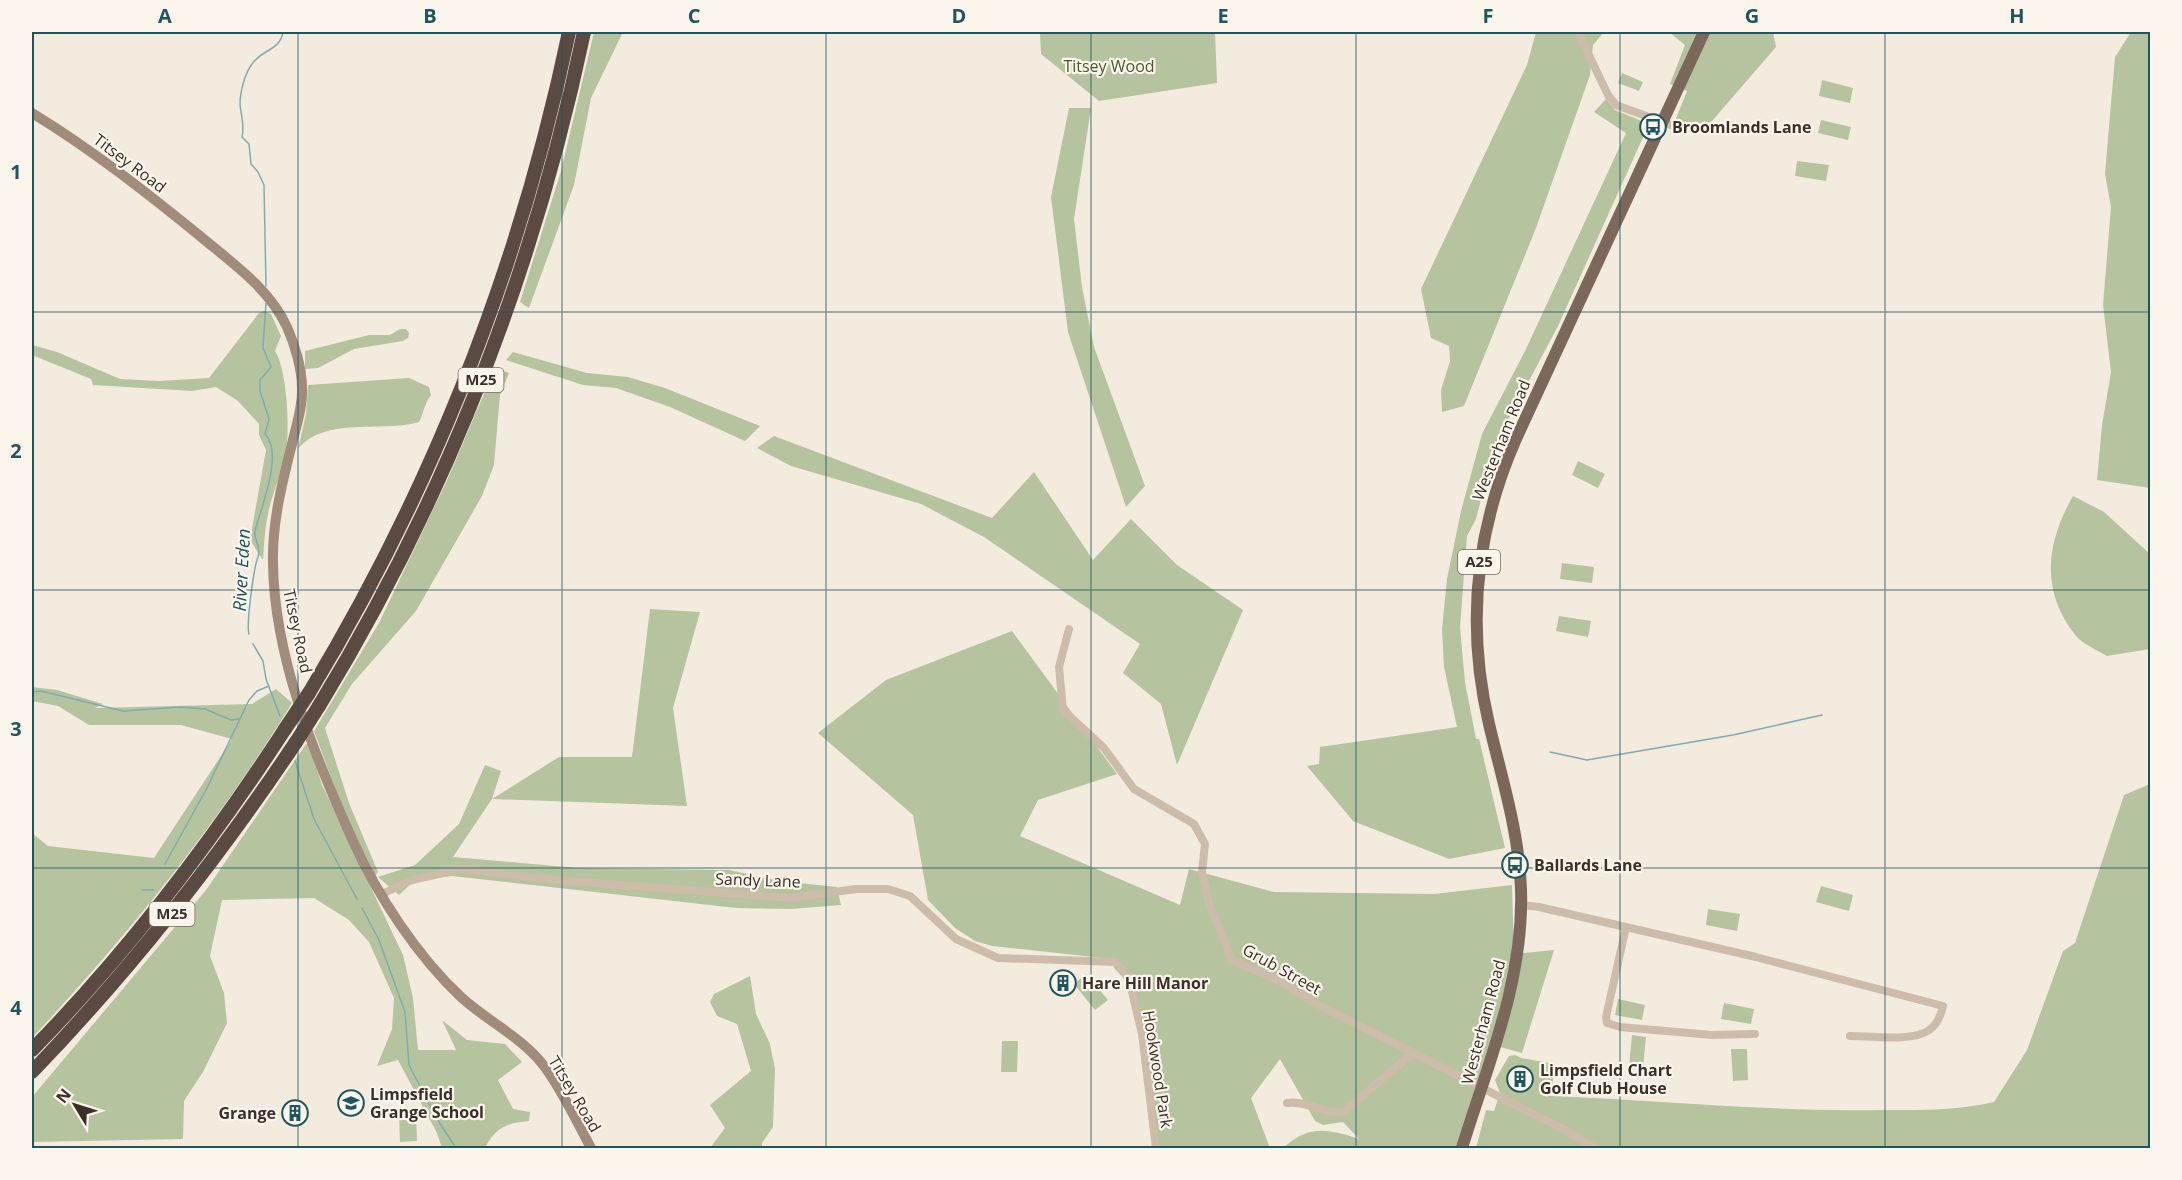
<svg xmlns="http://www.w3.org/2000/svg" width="2182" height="1180" font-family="'Open Sans',sans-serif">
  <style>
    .green { fill: #b5c49e }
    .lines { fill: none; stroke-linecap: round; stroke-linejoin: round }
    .stream { stroke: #7dadb2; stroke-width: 1.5 }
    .street { stroke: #cdbcaa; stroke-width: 8 }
    .secondary { stroke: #a18b7b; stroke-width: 10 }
    .primary { stroke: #7c685a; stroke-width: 12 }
    .highway { stroke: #5b4a41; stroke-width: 14 }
    .highway-bridge { stroke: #5b4a41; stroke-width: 14 }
    .grid { fill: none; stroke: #1d565e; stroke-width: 1.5; stroke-opacity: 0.55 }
    .labels { text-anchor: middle; stroke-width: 4.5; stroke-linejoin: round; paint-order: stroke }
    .shield { fill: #fbf5ec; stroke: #746b64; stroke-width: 1.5 }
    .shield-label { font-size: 15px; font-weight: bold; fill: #3a302a }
    .park-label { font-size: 16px; fill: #475a2c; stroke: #fbf5ec }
    .poi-label { font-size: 16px; font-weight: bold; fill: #3a302a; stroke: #fbf5ec; text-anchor: start }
    .street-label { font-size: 16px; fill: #3a302a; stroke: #fbf5ec }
    .water-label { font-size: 18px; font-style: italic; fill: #1d565e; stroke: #fbf5ec }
    .neatline { fill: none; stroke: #1d565e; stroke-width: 2 }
    .grid-label { font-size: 20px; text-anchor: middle; font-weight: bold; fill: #1d565e }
  </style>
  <rect width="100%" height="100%" fill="#f4ebdf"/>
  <!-- green -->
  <path class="green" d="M594,32H623L591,98L574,185L529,308L520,302L561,171Z
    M1040,32H1215L1217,83L1099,101L1041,54Z
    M1536,32H1604L1593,45L1590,75L1536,228L1464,406L1442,412L1441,390L1450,361L1449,346L1431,338L1421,289L1527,65Z
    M1669,32H1773L1776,47L1706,128L1675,121L1687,91L1670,84L1685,45Z
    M2131,32H2150V488L2097,480L2102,425L2111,372L2103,305L2111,207L2105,174L2115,57Z
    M1622,73L1643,82L1639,91L1618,83Z
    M1822,80L1853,88L1850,103L1819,96Z
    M1606,99L1615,110L1649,124L1558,326L1504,428L1490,464L1476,519L1467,536L1460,627L1465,682L1476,739H1479L1505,848L1449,859L1353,821L1307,766L1319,764L1320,747L1457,727L1444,667L1442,629L1447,579L1461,511L1482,434L1526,349L1626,133L1594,112Z
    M1069,108H1091L1074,219L1082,287L1094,347L1145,486L1126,507L1068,332L1051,197Z
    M1821,120L1851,127L1848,140L1818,133Z
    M1797,161L1829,165L1826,181L1795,176Z
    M264,311L271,314L281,336L275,351C287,369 290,429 286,451C282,471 274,490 269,509C265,526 264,543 263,560L250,540L266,450L259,435V424L238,401L216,387L192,391L93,385L91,379L32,355V345L57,352L120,379L159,381L209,378L259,313Z
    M400,329H406L409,333L408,338L403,341L354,349L318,368L305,369V351L369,335H390Z
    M513,352L587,373L628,377L665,388L760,426L745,441L670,407L616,388L583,385L506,360Z
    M495,368L509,373L500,395L494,465L482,496L416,611L352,684L325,728L349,803L378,872L375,876L343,810L314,731L379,623L449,476Z
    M409,378L429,387L431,395C423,406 423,416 419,422C381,433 325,416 298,449L306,414L308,385Z
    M774,436L992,518L1034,472L1093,560L1131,519L1177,565L1243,610L1177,765L1161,704L1123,673L1140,644L984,537L921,504L791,466L757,448Z
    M1578,461L1605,474L1598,488L1572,475Z
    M2073,496L2104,512L2150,554V649L2107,656C2097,650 2083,644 2076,636C2040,591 2046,543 2073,496Z
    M1562,563L1594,567L1592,583L1560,579Z
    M650,609L700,612L673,708L687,806L492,799L559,757H632Z
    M1559,616L1591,621L1588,637L1556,631Z
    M1012,631L1117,774L1038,800L1020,836L1180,905L1189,869L1274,892L1434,894L1512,885L1514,954L1554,950L1522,1053L1493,1045L1460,1148H1283C1309,1124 1329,1129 1359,1139L1343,1122L1323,1125L1315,1121L1280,1059L1251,1098L1270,1148H1158L1152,1084L1133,988L1114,968L1112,959L992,946L975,941L955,928L928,900L913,815L818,733L886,680Z
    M32,687L57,690L103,704L95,708L252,704L276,689L292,703C218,824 128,935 32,1038V833L48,846L154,858L232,739L181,725H89L58,706L32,701Z
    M306,744H309L322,785L403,955L413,998L418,1050H456L442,1020L467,1040L505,1044L522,1062L498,1080L513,1109L530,1112L529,1121C507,1123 496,1127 485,1148H442L437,1133L398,1060L377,1066L392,1029L394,998L369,942L349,920L314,898L222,900L210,956L224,993L227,1023L203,1072L184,1101L183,1139L32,1142V1097L206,890Z
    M485,765L501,771L492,799L453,857L578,868L729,870L780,881L837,887L841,905L791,909L736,908L452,876L414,881L399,895L378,877L415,865L459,824Z
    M2150,784V1148H1476L1486,1110L1494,1111L1500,1093L1495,1080L1509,1056L1515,1055L1521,1058L1555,1064L1551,1096C1660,1100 1770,1112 1880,1110C1918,1110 1956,1111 1994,1102L2027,1050L2063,951L2075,943L2124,795Z
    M1821,886L1853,895L1849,911L1816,902Z
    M1708,909L1740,914L1737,931L1706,925Z
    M1086,974L1108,1000L1095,1010L1074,984Z
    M750,976L756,1014L770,1044L775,1069L773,1127L762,1143V1148H710L725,1128L710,1105L751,1071L737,1024L717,1016L710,1002L714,994Z
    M1618,999L1645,1005L1642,1020L1615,1015Z
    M1724,1003L1754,1009L1751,1024L1721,1019Z
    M1632,1035L1646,1037L1643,1068L1629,1067Z
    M1002,1041H1018L1017,1072H1001Z
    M1731,1049H1747L1748,1080L1733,1081Z
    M416,1113L417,1141L400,1142L399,1114Z"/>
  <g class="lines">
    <!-- stream -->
    <path class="stream" d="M266,286L264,185L258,172L251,164L249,144L242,137C245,124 241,117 240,104C240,92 245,73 252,64C262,49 280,51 283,32
      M249,634C246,625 254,566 258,557C262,547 253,539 255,531C261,507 284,454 265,434L269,419L260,391V380L271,367L263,348L266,303
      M253,644L263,661L266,679L280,716
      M32,692L41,691L123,711L180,707L205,709L231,720L239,719
      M1550,752L1587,760L1733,735L1822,715
      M295,761L314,819L357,899
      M165,864L207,788L249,700L257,691L269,686
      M142,890H154
      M362,908L379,940L405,1012L409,1065L437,1119L456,1148"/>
    <!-- street -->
    <path class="street" d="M1578,32L1608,95L1616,105L1682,129
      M1069,629L1059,667L1063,710L1104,748L1134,789L1194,824L1205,844L1202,872L1209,903L1232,960L1280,981L1315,1003L1567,1131L1594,1148
      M382,894L412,880L461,869L555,880L792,898L856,889H888L910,896L956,939L998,958L1116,962L1129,979L1142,1034L1156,1148
      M1521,905L1539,907L1756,957L1943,1006C1941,1015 1937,1025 1929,1030C1914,1042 1869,1036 1850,1036
      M1626,927L1606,1017L1607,1023L1620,1027L1712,1035L1755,1034
      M1287,1103C1305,1100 1324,1114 1343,1112L1413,1053"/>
    <!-- secondary -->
    <path class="secondary" d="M32,113C91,149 146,192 200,236C232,263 269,288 287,327C295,345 302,369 302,388C303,407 296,426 292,444C282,483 272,523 273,563C274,657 315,757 353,841C377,895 418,957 461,997C487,1021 522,1037 544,1066C562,1090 577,1122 591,1148"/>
    <!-- primary -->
    <path class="primary" d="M1462,1148C1488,1063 1524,981 1521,889C1519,832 1502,779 1489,724C1466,626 1475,533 1515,441L1704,32"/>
    <!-- highway -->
    <path class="highway" d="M309,693C433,488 520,266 569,32
      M319,706C446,498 534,270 584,32
      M32,1050C127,953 211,843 285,729
      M32,1072C130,970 217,860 296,742"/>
    <!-- highway-bridge -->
    <path class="highway-bridge" d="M285,729L309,693
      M296,742L319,706"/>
  </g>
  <!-- grid -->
  <path class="grid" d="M298,32V1148M562,32V1148M826,32V1148M1091,32V1148M1356,32V1148M1620,32V1148M1885,32V1148M32,312H2150M32,590H2150M32,868H2150"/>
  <!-- icons -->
  <defs>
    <g id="bus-ring" transform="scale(1.35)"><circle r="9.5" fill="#fbf5ec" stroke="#1d565e" stroke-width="1.5"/><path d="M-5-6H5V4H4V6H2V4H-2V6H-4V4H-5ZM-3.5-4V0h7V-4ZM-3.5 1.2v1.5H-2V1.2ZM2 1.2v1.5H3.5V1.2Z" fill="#1d565e"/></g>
    <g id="building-ring" transform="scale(1.35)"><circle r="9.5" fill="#fbf5ec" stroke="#1d565e" stroke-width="1.5"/><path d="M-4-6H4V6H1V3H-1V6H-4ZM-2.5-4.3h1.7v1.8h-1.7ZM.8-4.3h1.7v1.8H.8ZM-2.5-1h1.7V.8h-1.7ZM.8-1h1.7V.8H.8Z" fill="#1d565e"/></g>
    <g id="school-ring" transform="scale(1.35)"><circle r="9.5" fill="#fbf5ec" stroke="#1d565e" stroke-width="1.5"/><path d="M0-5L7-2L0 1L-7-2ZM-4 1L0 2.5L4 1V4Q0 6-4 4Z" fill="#1d565e"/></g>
  </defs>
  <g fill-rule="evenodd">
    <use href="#bus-ring" x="1653" y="127"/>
    <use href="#bus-ring" x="1515" y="865"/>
    <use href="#building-ring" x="1063" y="983"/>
    <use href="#building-ring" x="1520" y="1079"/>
    <use href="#school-ring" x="351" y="1103"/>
    <use href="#building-ring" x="295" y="1113"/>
  </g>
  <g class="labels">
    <!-- shield labels -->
    <g class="shield">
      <rect x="458.5" y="368" width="45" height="24" rx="4.5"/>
      <rect x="1458" y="550" width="42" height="24" rx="4.5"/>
      <rect x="149.5" y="902" width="45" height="24" rx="4.5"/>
    </g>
    <g class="shield-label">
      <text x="481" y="385">M25</text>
      <text x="1479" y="567">A25</text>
      <text x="172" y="919">M25</text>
    </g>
    <!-- park labels -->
    <g class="park-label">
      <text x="1109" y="72">Titsey Wood</text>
    </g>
    <!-- poi labels -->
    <g class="poi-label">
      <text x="1672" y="133">Broomlands Lane</text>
      <text x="1534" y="871">Ballards Lane</text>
      <text x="1082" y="989">Hare Hill Manor</text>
      <text x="1540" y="1076">Limpsfield Chart<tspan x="1540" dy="18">Golf Club House</tspan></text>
      <text x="370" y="1100">Limpsfield<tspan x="370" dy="18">Grange School</tspan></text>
      <text x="276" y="1119" text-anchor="end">Grange</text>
    </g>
    <!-- street labels -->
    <g class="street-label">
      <text transform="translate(130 163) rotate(37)" y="6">Titsey Road</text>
      <text transform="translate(1501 440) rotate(-68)" y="6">Westerham Road</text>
      <text transform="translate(298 631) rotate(78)" y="6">Titsey Road</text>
      <text transform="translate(758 880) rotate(2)" y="6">Sandy Lane</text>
      <text transform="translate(1282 969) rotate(29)" y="6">Grub Street</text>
      <text transform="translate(1483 1022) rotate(-75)" y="6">Westerham Road</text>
      <text transform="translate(1158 1069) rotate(81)" y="6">Hookwood Park</text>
      <text transform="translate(575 1094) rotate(59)" y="6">Titsey Road</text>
    </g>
    <!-- water labels -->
    <g class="water-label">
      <text transform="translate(242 570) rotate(-87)" y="6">River Eden</text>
    </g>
  </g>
  <!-- border -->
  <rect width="2182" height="1180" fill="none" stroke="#fbf5ec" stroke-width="66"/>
  <!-- north arrow -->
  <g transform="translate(75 1105) rotate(308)" stroke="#fbf5ec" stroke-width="4.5" paint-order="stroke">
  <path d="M0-4.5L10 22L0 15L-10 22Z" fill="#3a302a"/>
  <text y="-9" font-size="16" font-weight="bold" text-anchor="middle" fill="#3a302a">N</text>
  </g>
  <rect x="33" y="33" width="2116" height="1114" class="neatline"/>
  <g class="grid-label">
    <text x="165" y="23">A</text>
    <text x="430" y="23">B</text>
    <text x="694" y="23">C</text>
    <text x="959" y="23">D</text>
    <text x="1223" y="23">E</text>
    <text x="1488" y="23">F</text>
    <text x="1752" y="23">G</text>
    <text x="2017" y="23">H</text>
    <text x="16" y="179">1</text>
    <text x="16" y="458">2</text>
    <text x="16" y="736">3</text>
    <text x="16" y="1015">4</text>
  </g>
</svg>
